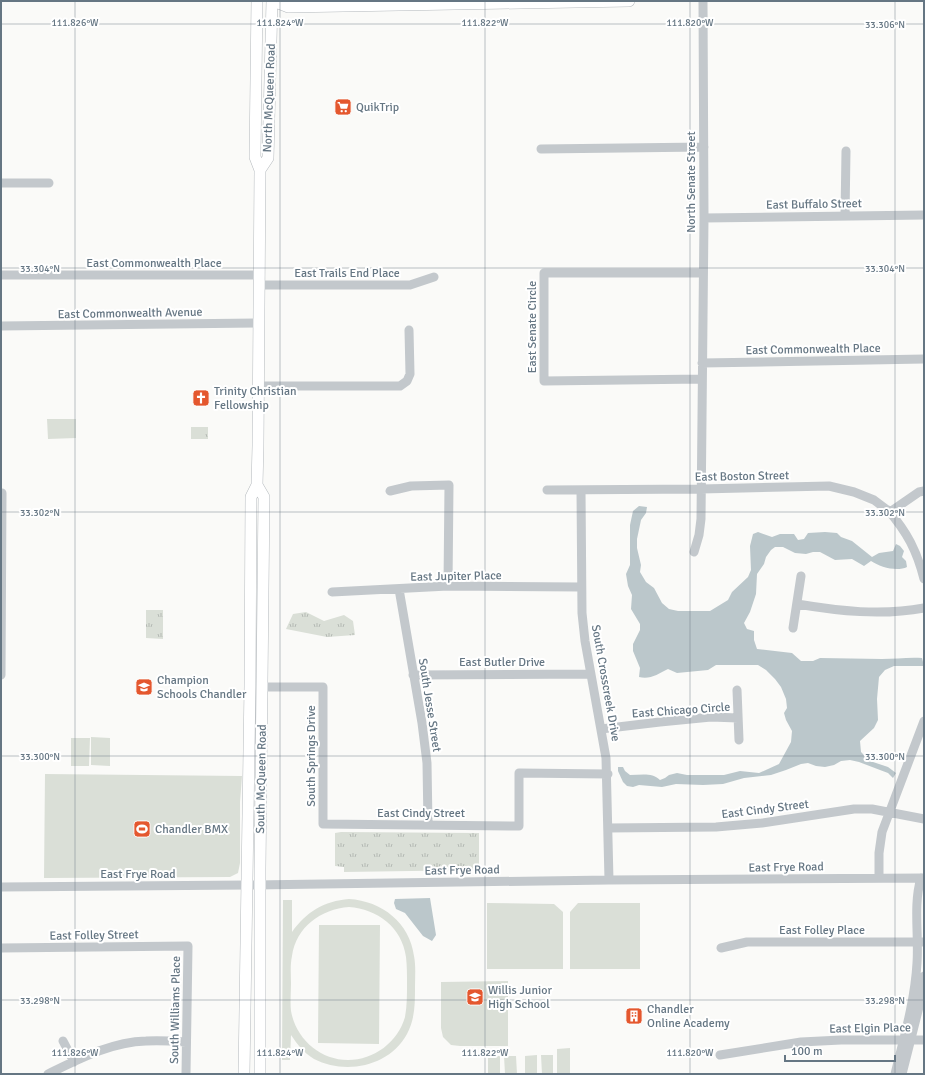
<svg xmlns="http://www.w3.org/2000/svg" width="925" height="1075" font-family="Signika,sans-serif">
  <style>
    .grass { fill: url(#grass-tufts) }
    .garden { fill: #dadfd7; fill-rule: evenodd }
    .water { fill: #bbc7cb }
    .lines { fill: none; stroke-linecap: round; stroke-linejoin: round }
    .major-casing { stroke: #b5babe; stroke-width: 12 }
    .minor { stroke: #c3c8cc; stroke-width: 9 }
    .major { stroke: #fff; stroke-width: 11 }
    .ticks { fill: none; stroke: #657683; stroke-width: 1; stroke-opacity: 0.45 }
    .labels { text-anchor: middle; stroke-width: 4; stroke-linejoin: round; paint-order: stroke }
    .street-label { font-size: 12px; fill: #657683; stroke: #fff }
    .poi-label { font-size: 12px; fill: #657683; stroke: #fff; text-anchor: start }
    .ticks-label { font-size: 10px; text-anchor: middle; fill: #657683; stroke: #fff; stroke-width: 4; stroke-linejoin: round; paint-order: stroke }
  </style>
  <defs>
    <pattern id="grass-tufts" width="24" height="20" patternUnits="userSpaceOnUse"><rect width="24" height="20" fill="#dadfd7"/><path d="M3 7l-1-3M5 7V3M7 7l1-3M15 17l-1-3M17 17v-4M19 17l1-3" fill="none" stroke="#b4b9b4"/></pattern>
  </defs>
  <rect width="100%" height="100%" fill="#fafaf8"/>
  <!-- grass -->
  <path class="grass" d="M191,427H208V439H191Z
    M146,610H163V639L146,638Z
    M306,612L324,621L344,615L353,621L355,635L327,637L286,629L293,614Z
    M341,832L479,833V870L344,872V867L335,866V833Z"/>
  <!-- garden -->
  <path class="garden" d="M47,419H76V438L48,439Z
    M91,737L110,738V766L91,765Z
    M71,738H90L89,766H71Z
    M45,774L242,776L240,802V863L238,873L230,877L44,878Z
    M349,899C382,901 410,923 414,956C416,966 415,977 415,987C415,1004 415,1019 407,1034C389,1067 345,1075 314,1059C304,1053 297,1044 291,1035L290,1060H282L283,900H292V932C306,912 324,901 349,899ZM349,907C377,909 402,927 406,957C407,966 407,975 407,984C407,995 407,1006 405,1017C398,1042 374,1060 348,1060C320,1060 296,1039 291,1011C290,1002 291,993 291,984C291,975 290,965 292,956C296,927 321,909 349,907Z
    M487,903L554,904L563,912V969H487Z
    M578,903H640V969H570V912Z
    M319,925H380L379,1044L318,1043Z
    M508,981V1046H460L451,1045L443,1037L441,1028V982Z
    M570,1048V1074H557V1049Z
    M537,1055V1074H525V1056Z
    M541,1055H553V1074H542Z
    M488,1056H500V1074H488Z
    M504,1056H516L517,1074H505Z"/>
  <!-- water -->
  <path class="water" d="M639,506L647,507L646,513L641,520L637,539V548L641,565L640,572L646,582L654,588L662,603L669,609L678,611H710L728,600L732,592L748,577L751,570L750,546L753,534L758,532L772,537L780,534H794L798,540L804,539L808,533L825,532L837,533L841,537L852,541L872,557L879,553L893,551L896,544L900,546L904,551L902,557L906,561L907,567C897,572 880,567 871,561L864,566L852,559L835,560L820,552H813L806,554L795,553L783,547H775L771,550L766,557L764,564L757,574L756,594L750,612L744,623L747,629L754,631V640L757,649L792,653L801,661H813L820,658C841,658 861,659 882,659C895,659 909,657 922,658L924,666H894L885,670L879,677L877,699L878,720L874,728L860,741L861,752L870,761L888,767L896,773L893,778L888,773L880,770L859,762L850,760L841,761L834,765L825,767L816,766L808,763L801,764L786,770L771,775L744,778L723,784L703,785L676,784L662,787L639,785L633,787L627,786L623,782L618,771V767H623L625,771L630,775C641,775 652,772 660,780L665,778L669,775L677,773L687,775H724L740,771L759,773L779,764L791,742L792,731L786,720L784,713L787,708L786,699L781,687L775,679L766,670L758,665H716L708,670L677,673L668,669C658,674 650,680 639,677L640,668L633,651V644L640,630V624L631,609L632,595L628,586L626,574L630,565V525L633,511Z
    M430,898L436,935L432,941L423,936L405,913L396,909L394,903L395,899Z"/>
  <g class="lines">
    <!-- major casing -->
    <g class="major-casing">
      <path id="major" d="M273,1L288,7L629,1
        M260,170L268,158L272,1
        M257,485L264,497L260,869V1074
        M244,1074L250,686L251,497L257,485L258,446L260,170L255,157L257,1"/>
    </g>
    <!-- minor -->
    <path class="minor" d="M541,149L704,147
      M1,183H49
      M845,216L846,151
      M704,218L924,215
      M1,275H260
      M259,285H410L434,277
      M1,326L259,323
      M702,363L924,359
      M702,379L544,381V273H703
      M259,386H400L407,381L410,374L409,330
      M547,490L701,489L829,486L854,492L874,500L890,512L919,492L924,491
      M581,490L582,613L585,641L606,758L609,880
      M390,491L411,486L449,485L448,586
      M1,493H2L1,675
      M888,510C907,532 917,551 924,579
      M694,552L699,535L701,519L704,218L703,1
      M399,589L422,723L427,763L428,825
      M332,592L448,586L581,587
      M797,604C839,611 881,616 924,608
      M793,628L801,576
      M413,675L591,674
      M262,687H323V824L519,826V773L608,774
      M737,690L739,740
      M601,729L660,722L711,717L738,718
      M608,828L716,827L762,823L854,809H872L924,819
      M879,878V853L882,832L924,721
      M1,887L247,885L609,880L924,878
      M1,948L188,946L186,1074
      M721,948L747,942H924
      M63,1041L74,1062
      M720,1055L801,1042L841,1040H924
      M48,1074C79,1059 111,1042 146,1041C159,1040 173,1041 186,1042
      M895,1074C904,1038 915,1000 917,963C919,935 913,905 921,878
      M902,1074L920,1003L924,976"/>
    <!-- major -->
    <use href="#major" class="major"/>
  </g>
  <!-- ticks -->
  <path class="ticks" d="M75,1V1074M280,1V1074M485,1V1074M690,1V1074M895,1V1074M1,24H924M1,268H924M1,512H924M1,756H924M1,1000H924"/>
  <!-- icons -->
  <defs>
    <g id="supermarket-square" transform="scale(0.9)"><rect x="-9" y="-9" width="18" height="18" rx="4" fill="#e4572e" stroke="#fff"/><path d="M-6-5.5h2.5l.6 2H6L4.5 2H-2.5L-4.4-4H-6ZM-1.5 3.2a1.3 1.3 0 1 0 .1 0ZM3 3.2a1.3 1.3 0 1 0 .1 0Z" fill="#fff"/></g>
    <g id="church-square" transform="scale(0.9)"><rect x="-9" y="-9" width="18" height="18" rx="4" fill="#e4572e" stroke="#fff"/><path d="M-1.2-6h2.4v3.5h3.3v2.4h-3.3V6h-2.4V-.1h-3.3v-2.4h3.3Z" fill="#fff"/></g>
    <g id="school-square" transform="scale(0.9)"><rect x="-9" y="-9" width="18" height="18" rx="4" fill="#e4572e" stroke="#fff"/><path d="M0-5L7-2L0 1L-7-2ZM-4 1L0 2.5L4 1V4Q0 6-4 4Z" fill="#fff"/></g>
    <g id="stadium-square" transform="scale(0.9)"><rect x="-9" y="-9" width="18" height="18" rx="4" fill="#e4572e" stroke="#fff"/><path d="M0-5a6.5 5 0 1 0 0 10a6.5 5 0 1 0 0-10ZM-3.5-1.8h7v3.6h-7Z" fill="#fff"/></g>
    <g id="building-square" transform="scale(0.9)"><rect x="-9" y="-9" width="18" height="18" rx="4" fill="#e4572e" stroke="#fff"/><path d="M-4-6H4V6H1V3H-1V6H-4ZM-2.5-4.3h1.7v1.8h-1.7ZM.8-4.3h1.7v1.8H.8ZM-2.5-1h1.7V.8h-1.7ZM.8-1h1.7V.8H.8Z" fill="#fff"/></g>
  </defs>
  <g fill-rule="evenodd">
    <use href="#supermarket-square" x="343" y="107"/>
    <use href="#church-square" x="201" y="398"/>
    <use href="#school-square" x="144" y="687"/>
    <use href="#stadium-square" x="142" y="829"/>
    <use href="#school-square" x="475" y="997"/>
    <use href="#building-square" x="634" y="1016"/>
  </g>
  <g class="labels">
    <!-- street labels -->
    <g class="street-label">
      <text transform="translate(269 98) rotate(-88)" y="4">North McQueen Road</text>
      <text transform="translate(691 182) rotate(-90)" y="4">North Senate Street</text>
      <text transform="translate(814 204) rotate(-1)" y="4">East Buffalo Street</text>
      <text x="154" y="267">East Commonwealth Place</text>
      <text x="347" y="277">East Trails End Place</text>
      <text transform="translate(130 313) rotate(-1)" y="4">East Commonwealth Avenue</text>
      <text transform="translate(532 327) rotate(-90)" y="4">East Senate Circle</text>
      <text transform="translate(813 349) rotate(-1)" y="4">East Commonwealth Place</text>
      <text transform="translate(742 476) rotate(-1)" y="4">East Boston Street</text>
      <text transform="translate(456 576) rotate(-1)" y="4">East Jupiter Place</text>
      <text x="502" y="666">East Butler Drive</text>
      <text transform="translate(606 683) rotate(80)" y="4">South Crosscreek Drive</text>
      <text transform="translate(430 705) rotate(81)" y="4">South Jesse Street</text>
      <text transform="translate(681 710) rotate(-4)" y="4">East Chicago Circle</text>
      <text transform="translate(311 756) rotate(-90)" y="4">South Springs Drive</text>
      <text transform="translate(261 779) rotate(-89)" y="4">South McQueen Road</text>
      <text transform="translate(765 809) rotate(-7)" y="4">East Cindy Street</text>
      <text x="421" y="817">East Cindy Street</text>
      <text transform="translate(786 867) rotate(-1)" y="4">East Frye Road</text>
      <text transform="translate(462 870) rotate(-1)" y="4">East Frye Road</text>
      <text x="138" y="878">East Frye Road</text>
      <text x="822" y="934">East Folley Place</text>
      <text transform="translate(94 935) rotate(-1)" y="4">East Folley Street</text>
      <text transform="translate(175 1010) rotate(-89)" y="4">South Williams Place</text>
      <text transform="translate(870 1028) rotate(-1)" y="4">East Elgin Place</text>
    </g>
    <!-- poi labels -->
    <g class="poi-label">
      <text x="356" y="111">QuikTrip</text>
      <text x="214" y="395">Trinity Christian<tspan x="214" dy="14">Fellowship</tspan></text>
      <text x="157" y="684">Champion<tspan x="157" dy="14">Schools Chandler</tspan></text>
      <text x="155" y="833">Chandler BMX</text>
      <text x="488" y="994">Willis Junior<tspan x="488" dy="14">High School</tspan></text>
      <text x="647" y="1013">Chandler<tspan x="647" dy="14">Online Academy</tspan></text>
    </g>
  </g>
  <g class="ticks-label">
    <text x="75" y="26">111.826°W</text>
    <text x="280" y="26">111.824°W</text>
    <text x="485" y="26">111.822°W</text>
    <text x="690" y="26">111.820°W</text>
    <text x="885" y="28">33.306°N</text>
    <text x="40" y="272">33.304°N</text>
    <text x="885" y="272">33.304°N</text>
    <text x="40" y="516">33.302°N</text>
    <text x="885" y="516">33.302°N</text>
    <text x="40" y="760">33.300°N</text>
    <text x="885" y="760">33.300°N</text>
    <text x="40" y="1004">33.298°N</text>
    <text x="885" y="1004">33.298°N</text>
    <text x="75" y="1056">111.826°W</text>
    <text x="280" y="1056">111.824°W</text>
    <text x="485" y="1056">111.822°W</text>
    <text x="690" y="1056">111.820°W</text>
  </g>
  <!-- border -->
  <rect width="925" height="1075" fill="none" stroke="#657683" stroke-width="4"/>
  <!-- scale -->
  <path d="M785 1055v6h110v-6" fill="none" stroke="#657683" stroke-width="2"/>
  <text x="791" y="1055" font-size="12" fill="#657683" stroke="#ffffff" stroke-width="3" paint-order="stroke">100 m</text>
</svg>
